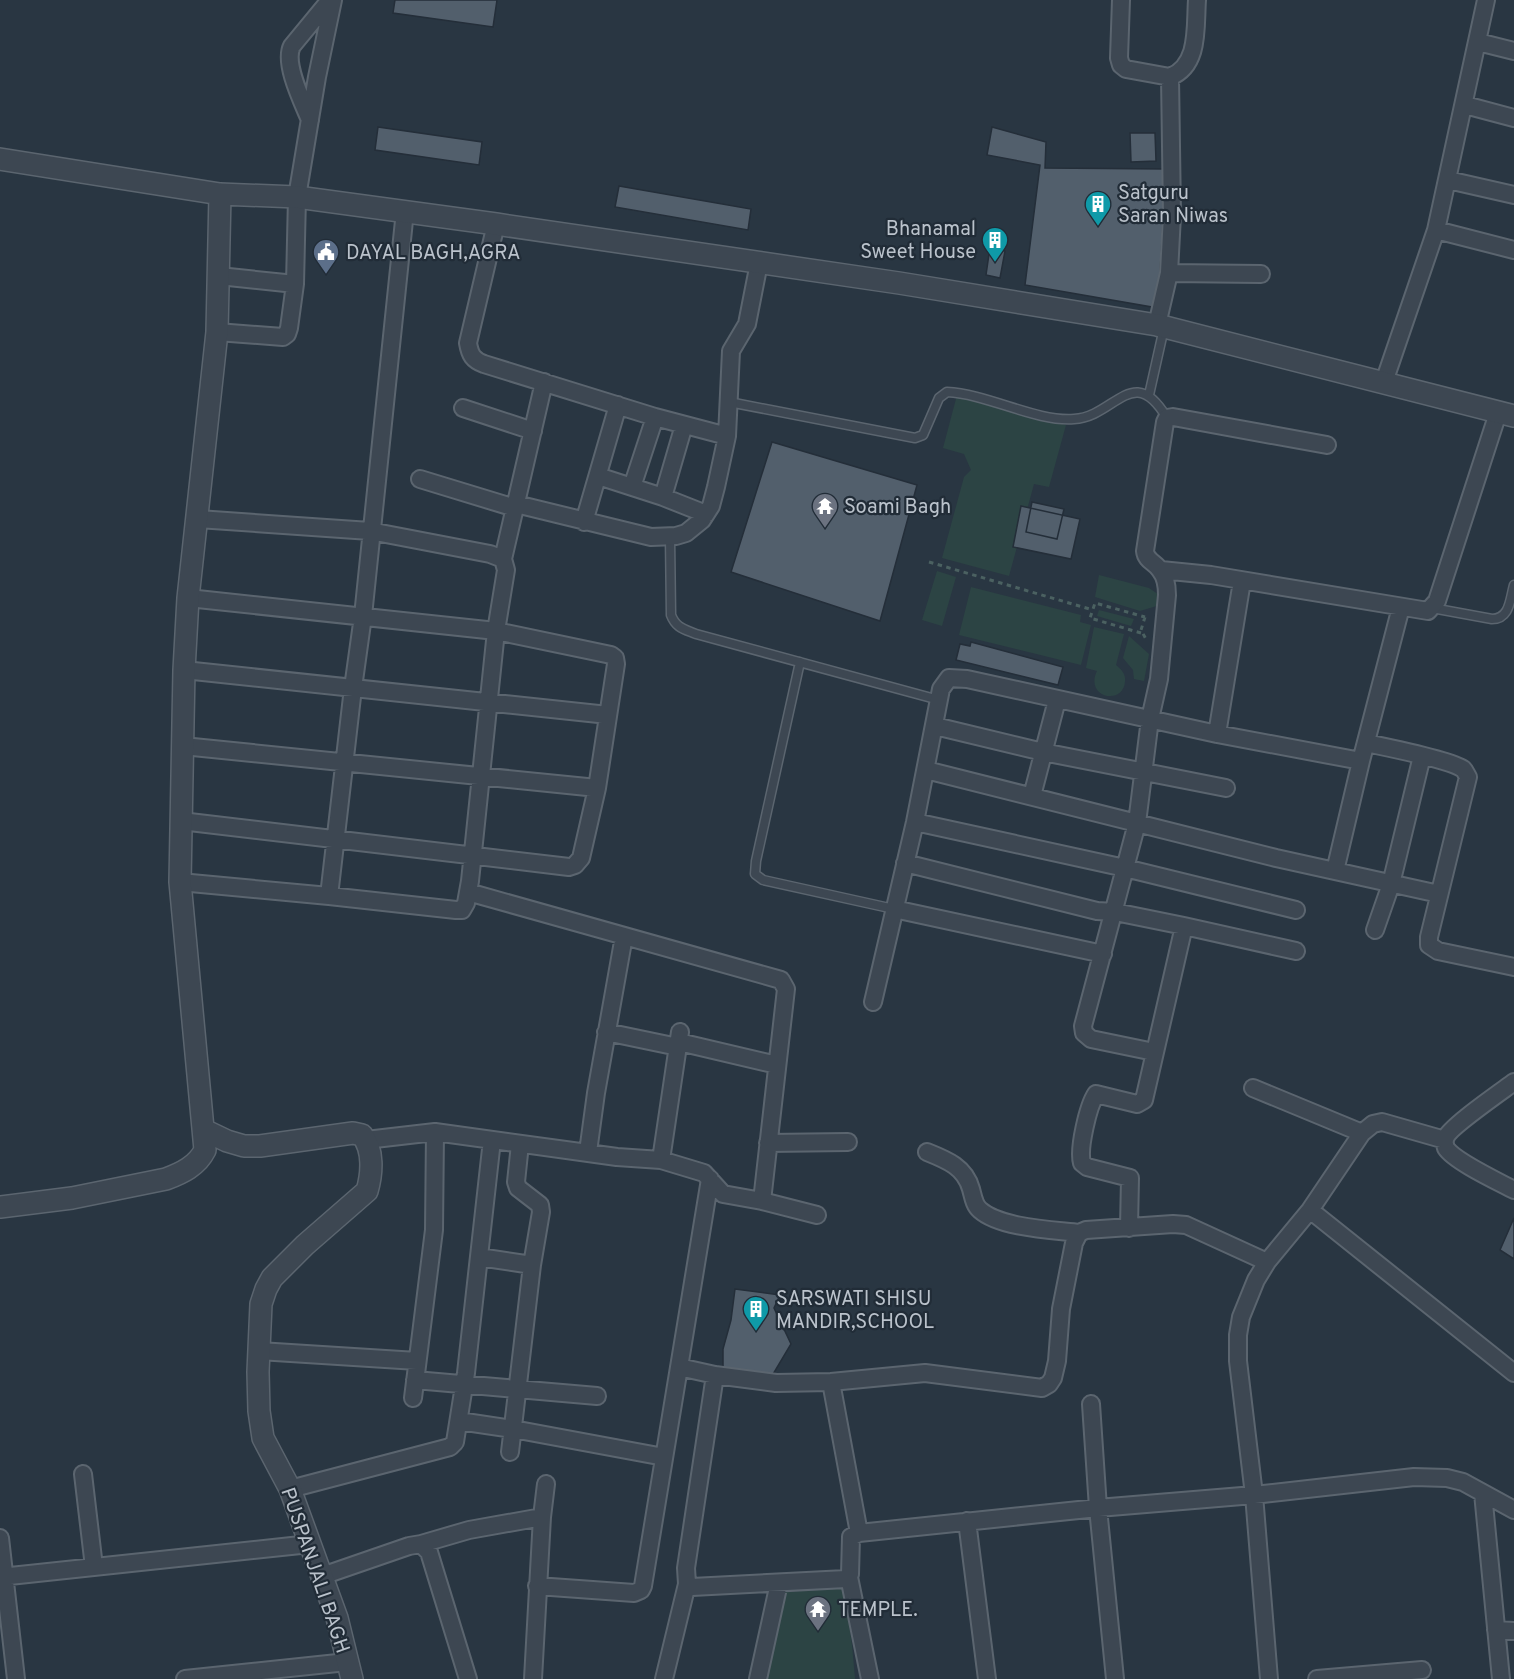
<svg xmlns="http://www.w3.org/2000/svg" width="1514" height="1679" font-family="Overpass,sans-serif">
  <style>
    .green { fill: #2c4444 }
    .building { fill: #525f6c; stroke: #242e39; stroke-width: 1.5 }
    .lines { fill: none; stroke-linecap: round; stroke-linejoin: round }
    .service-casing { stroke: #5b656f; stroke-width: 11 }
    .minor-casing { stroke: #5b656f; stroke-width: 20 }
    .tertiary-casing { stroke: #5b656f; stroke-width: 24 }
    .path { stroke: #4b6161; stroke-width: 3; stroke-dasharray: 4.5 4.5; stroke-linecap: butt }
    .service { stroke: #3d4752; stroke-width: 8 }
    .minor { stroke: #3d4752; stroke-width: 16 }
    .tertiary { stroke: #3d4752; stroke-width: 21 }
    .labels { text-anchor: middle; stroke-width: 4.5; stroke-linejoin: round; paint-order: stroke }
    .poi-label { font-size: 20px; fill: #bac2cb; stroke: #212c37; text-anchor: start }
    .street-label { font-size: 20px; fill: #bac2cb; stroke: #212c37 }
  </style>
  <rect width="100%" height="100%" fill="#293642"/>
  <!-- green -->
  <path class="green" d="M957,395L1066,425L1049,487L1034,484L1009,576L942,558L964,477L971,470L964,454L943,448Z
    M937,571L956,577L942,626L922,620Z
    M1099,575L1149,588L1162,597L1160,605L1140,611L1095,597Z
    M971,587L1081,615L1080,622L1091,625L1081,665L959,635Z
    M1099,610L1134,619L1131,626L1097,616Z
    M1094,627L1124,634L1116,665C1121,669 1126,674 1125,681C1124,706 1084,698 1097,671L1086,668Z
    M1129,636L1149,654L1144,681L1134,679L1133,670L1123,658Z
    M844,1588L852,1645L855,1679H766L785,1592Z"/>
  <!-- building -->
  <path class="building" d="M395,0H497L493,27L393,13Z
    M378,127L482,142L479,165L375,150Z
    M992,127L1046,142L1045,168L1166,169L1158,308L1025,285L1040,165L987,155Z
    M1130,133H1155L1156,161L1131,162Z
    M619,186L751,209L748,230L615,207Z
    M990,247L1005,251L1000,278L986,275Z
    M772,442L917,485L880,621L731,572Z
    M1032,502L1064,509L1057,539L1026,532Z
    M1021,506L1080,519L1071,559L1013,547Z
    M971,642L1063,667L1058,685L956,660L960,644L970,646Z
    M1514,1218V1259L1500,1250Z
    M735,1289L780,1295L774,1308L791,1344L769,1381L723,1372V1349L731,1320Z"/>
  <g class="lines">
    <!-- service casing -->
    <g class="service-casing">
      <path id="service" d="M1149,395L1164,328
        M729,402L915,438L923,435L939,398L947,392C988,394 1036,422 1074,419C1115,417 1133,361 1167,418
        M670,537L671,615C676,628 684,629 696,634L939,700
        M1432,608L1492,619C1510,619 1510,599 1514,585
        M800,662L756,861L755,874L763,880L894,909"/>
    </g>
    <!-- minor casing -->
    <g class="minor-casing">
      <path id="minor" d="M1121,0L1119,58L1121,65L1126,69L1170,77L1172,215L1169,273L1157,325
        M1478,42L1514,51
        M1170,77C1200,65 1195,27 1197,0
        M1465,105L1514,118
        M310,120C303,103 283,63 292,46L330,0
        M1448,180L1514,195
        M496,224L468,343C470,355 473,360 484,364L655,417L727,436
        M1436,230L1514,250
        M1169,273L1261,274
        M219,276L295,284
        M217,332L283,337L287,334L289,328L295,284L297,197L317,77L333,0
        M1384,382L1436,230L1486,0
        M463,408L533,431
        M598,476L663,497L706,514
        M420,479L515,508
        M632,487L655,417
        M663,497L684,425
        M516,504L651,537L676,536L686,533L702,520L711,506L716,487L727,436L731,351L747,324L759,263
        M584,522L618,405
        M503,559L544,382
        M1161,570L1211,575L1428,611L1437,601L1498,413
        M184,670L608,715
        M935,726L1043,752L1226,788
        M1217,734L1242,581
        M1366,743C1385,747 1451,760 1463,769C1466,772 1466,774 1468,777L1429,937V945L1438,951L1514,967
        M183,746L597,788L616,664L615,658L611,655L496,631L188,598
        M926,770L1276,858L1439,894
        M1032,796L1057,700
        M181,821L569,867L575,865L581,858L597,788
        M915,822L1125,868L1296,910
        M905,863L1097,911L1115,912L1184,926L1296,951
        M1335,871L1361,761L1401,607
        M180,882L329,896L456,910H462L466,903L470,881L496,631L506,570L503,559L490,554L370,531L198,519
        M468,892L781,980L786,989L762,1201
        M329,896L353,688L363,616L405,211
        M894,909L1103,954
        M1375,930L1391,884L1422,756
        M873,1002L915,822L941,689L949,678L967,679L1217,734L1361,761
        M606,1032L678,1047
        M679,1042L777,1065
        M1154,1052L1091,1039L1084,1033L1083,1026L1137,823L1150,719L1159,679L1167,595C1167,587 1166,577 1160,570C1155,562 1146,561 1145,551L1165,422L1167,418L1173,417L1327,445
        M1514,1082C1502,1091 1448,1128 1445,1139C1444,1142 1445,1145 1446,1148C1454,1161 1499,1182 1514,1190
        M1253,1088L1362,1133
        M366,1140L435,1132L617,1157L661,1160L704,1173L723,1194L762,1201L817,1215
        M768,1143L848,1142
        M588,1152L596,1093L624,936
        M927,1152C947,1160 965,1167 971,1189C973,1196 974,1205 980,1210C1000,1228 1054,1230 1079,1233
        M661,1160L680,1032
        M1310,1210L1514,1373
        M1129,1228L1130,1178L1087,1167L1082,1163C1078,1149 1088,1106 1096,1094L1137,1104L1144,1100L1184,926
        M479,1257L532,1265
        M259,1351L417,1361
        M679,1367L715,1375L776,1383L831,1382L925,1373L1042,1388L1049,1384L1053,1378L1057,1361L1061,1309L1074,1243L1079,1233L1086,1230L1173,1224L1186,1225L1267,1262
        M715,1375L686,1568L687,1584L692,1587L846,1579L849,1577L850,1574L851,1537L859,1533L1098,1508L1254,1495L1414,1477L1447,1478L1463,1482L1514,1510
        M415,1380L597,1396
        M831,1382L859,1533
        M413,1398L434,1230L435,1132
        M1091,1404L1098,1508L1115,1679
        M459,1421L513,1429L664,1457
        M510,1452L532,1265L541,1212L540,1205L518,1188L516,1182L520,1144
        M83,1474L94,1567
        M290,1489L450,1447L455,1442L466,1373L492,1140
        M1483,1493L1501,1679
        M967,1521L987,1679
        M0,1538L16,1679
        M421,1544L469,1530L542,1517
        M322,1576L409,1546L421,1544L429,1552L468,1679
        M0,1577L310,1544
        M849,1577L870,1679
        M537,1586L634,1593L641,1590L643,1586L710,1179
        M1496,1630L1514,1631
        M185,1679L347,1662
        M533,1679L542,1517L546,1484
        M664,1679L687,1584
        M758,1679L779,1583
        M1269,1679L1254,1495L1238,1361V1335L1241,1317L1256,1280L1267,1262L1310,1210L1362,1133L1373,1124L1382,1122L1445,1140
        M1317,1679L1422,1670"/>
    </g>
    <!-- tertiary casing -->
    <g class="tertiary-casing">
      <path id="tertiary" d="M0,159L220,194L297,197L496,224L899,283L1157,325L1514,416
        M204,1130L227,1141L244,1146H260L353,1133L362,1135C374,1150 372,1174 367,1191L305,1245L272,1278L266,1289L261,1304L258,1372L259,1411L263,1438L290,1489L337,1618L352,1679
        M0,1207L72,1198L166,1179C182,1173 197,1166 205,1150L180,882L184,670L188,598L217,332L220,194"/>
    </g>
    <!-- path -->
    <path class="path" d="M929,562L1093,610
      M1145,617L1141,630L1147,641
      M1141,633L1090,618L1095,603L1145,617"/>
    <!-- service -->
    <use href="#service" class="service"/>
    <!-- minor -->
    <use href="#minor" class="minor"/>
    <!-- tertiary -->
    <use href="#tertiary" class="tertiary"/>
  </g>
  <!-- icons -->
  <defs>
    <g id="building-pin" transform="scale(1.35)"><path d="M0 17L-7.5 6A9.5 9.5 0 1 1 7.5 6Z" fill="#0f9aa8" stroke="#212c37"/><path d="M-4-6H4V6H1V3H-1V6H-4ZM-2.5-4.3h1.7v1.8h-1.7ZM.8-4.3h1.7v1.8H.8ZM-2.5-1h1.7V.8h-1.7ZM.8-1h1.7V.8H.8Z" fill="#fff"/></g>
    <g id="civic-pin" transform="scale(1.35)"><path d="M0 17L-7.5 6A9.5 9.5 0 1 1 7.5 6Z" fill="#5c6f8a" stroke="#212c37"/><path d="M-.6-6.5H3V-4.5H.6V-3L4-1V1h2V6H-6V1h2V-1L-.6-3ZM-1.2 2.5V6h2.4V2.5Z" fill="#fff"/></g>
    <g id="temple-pin" transform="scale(1.35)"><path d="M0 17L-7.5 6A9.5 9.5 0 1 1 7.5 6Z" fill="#6b7280" stroke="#212c37"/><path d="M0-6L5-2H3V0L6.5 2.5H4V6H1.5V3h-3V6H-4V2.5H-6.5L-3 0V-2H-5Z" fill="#fff"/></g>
  </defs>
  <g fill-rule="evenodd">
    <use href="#building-pin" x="1098" y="204"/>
    <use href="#building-pin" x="995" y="240"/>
    <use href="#civic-pin" x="326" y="252"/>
    <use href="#temple-pin" x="825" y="506"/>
    <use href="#building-pin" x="756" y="1309"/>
    <use href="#temple-pin" x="818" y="1609"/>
  </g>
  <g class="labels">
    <!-- poi labels -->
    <g class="poi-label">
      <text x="1118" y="199">Satguru<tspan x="1118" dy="23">Saran Niwas</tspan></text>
      <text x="976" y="235" text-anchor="end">Bhanamal<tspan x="976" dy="23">Sweet House</tspan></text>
      <text x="346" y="259">DAYAL BAGH,AGRA</text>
      <text x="844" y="513">Soami Bagh</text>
      <text x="776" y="1305">SARSWATI SHISU<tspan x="776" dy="23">MANDIR,SCHOOL</tspan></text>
      <text x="838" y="1616">TEMPLE.</text>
    </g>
    <!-- street labels -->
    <g class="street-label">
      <text transform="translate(316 1570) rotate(71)" y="7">PUSPANJALI BAGH</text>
    </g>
  </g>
</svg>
